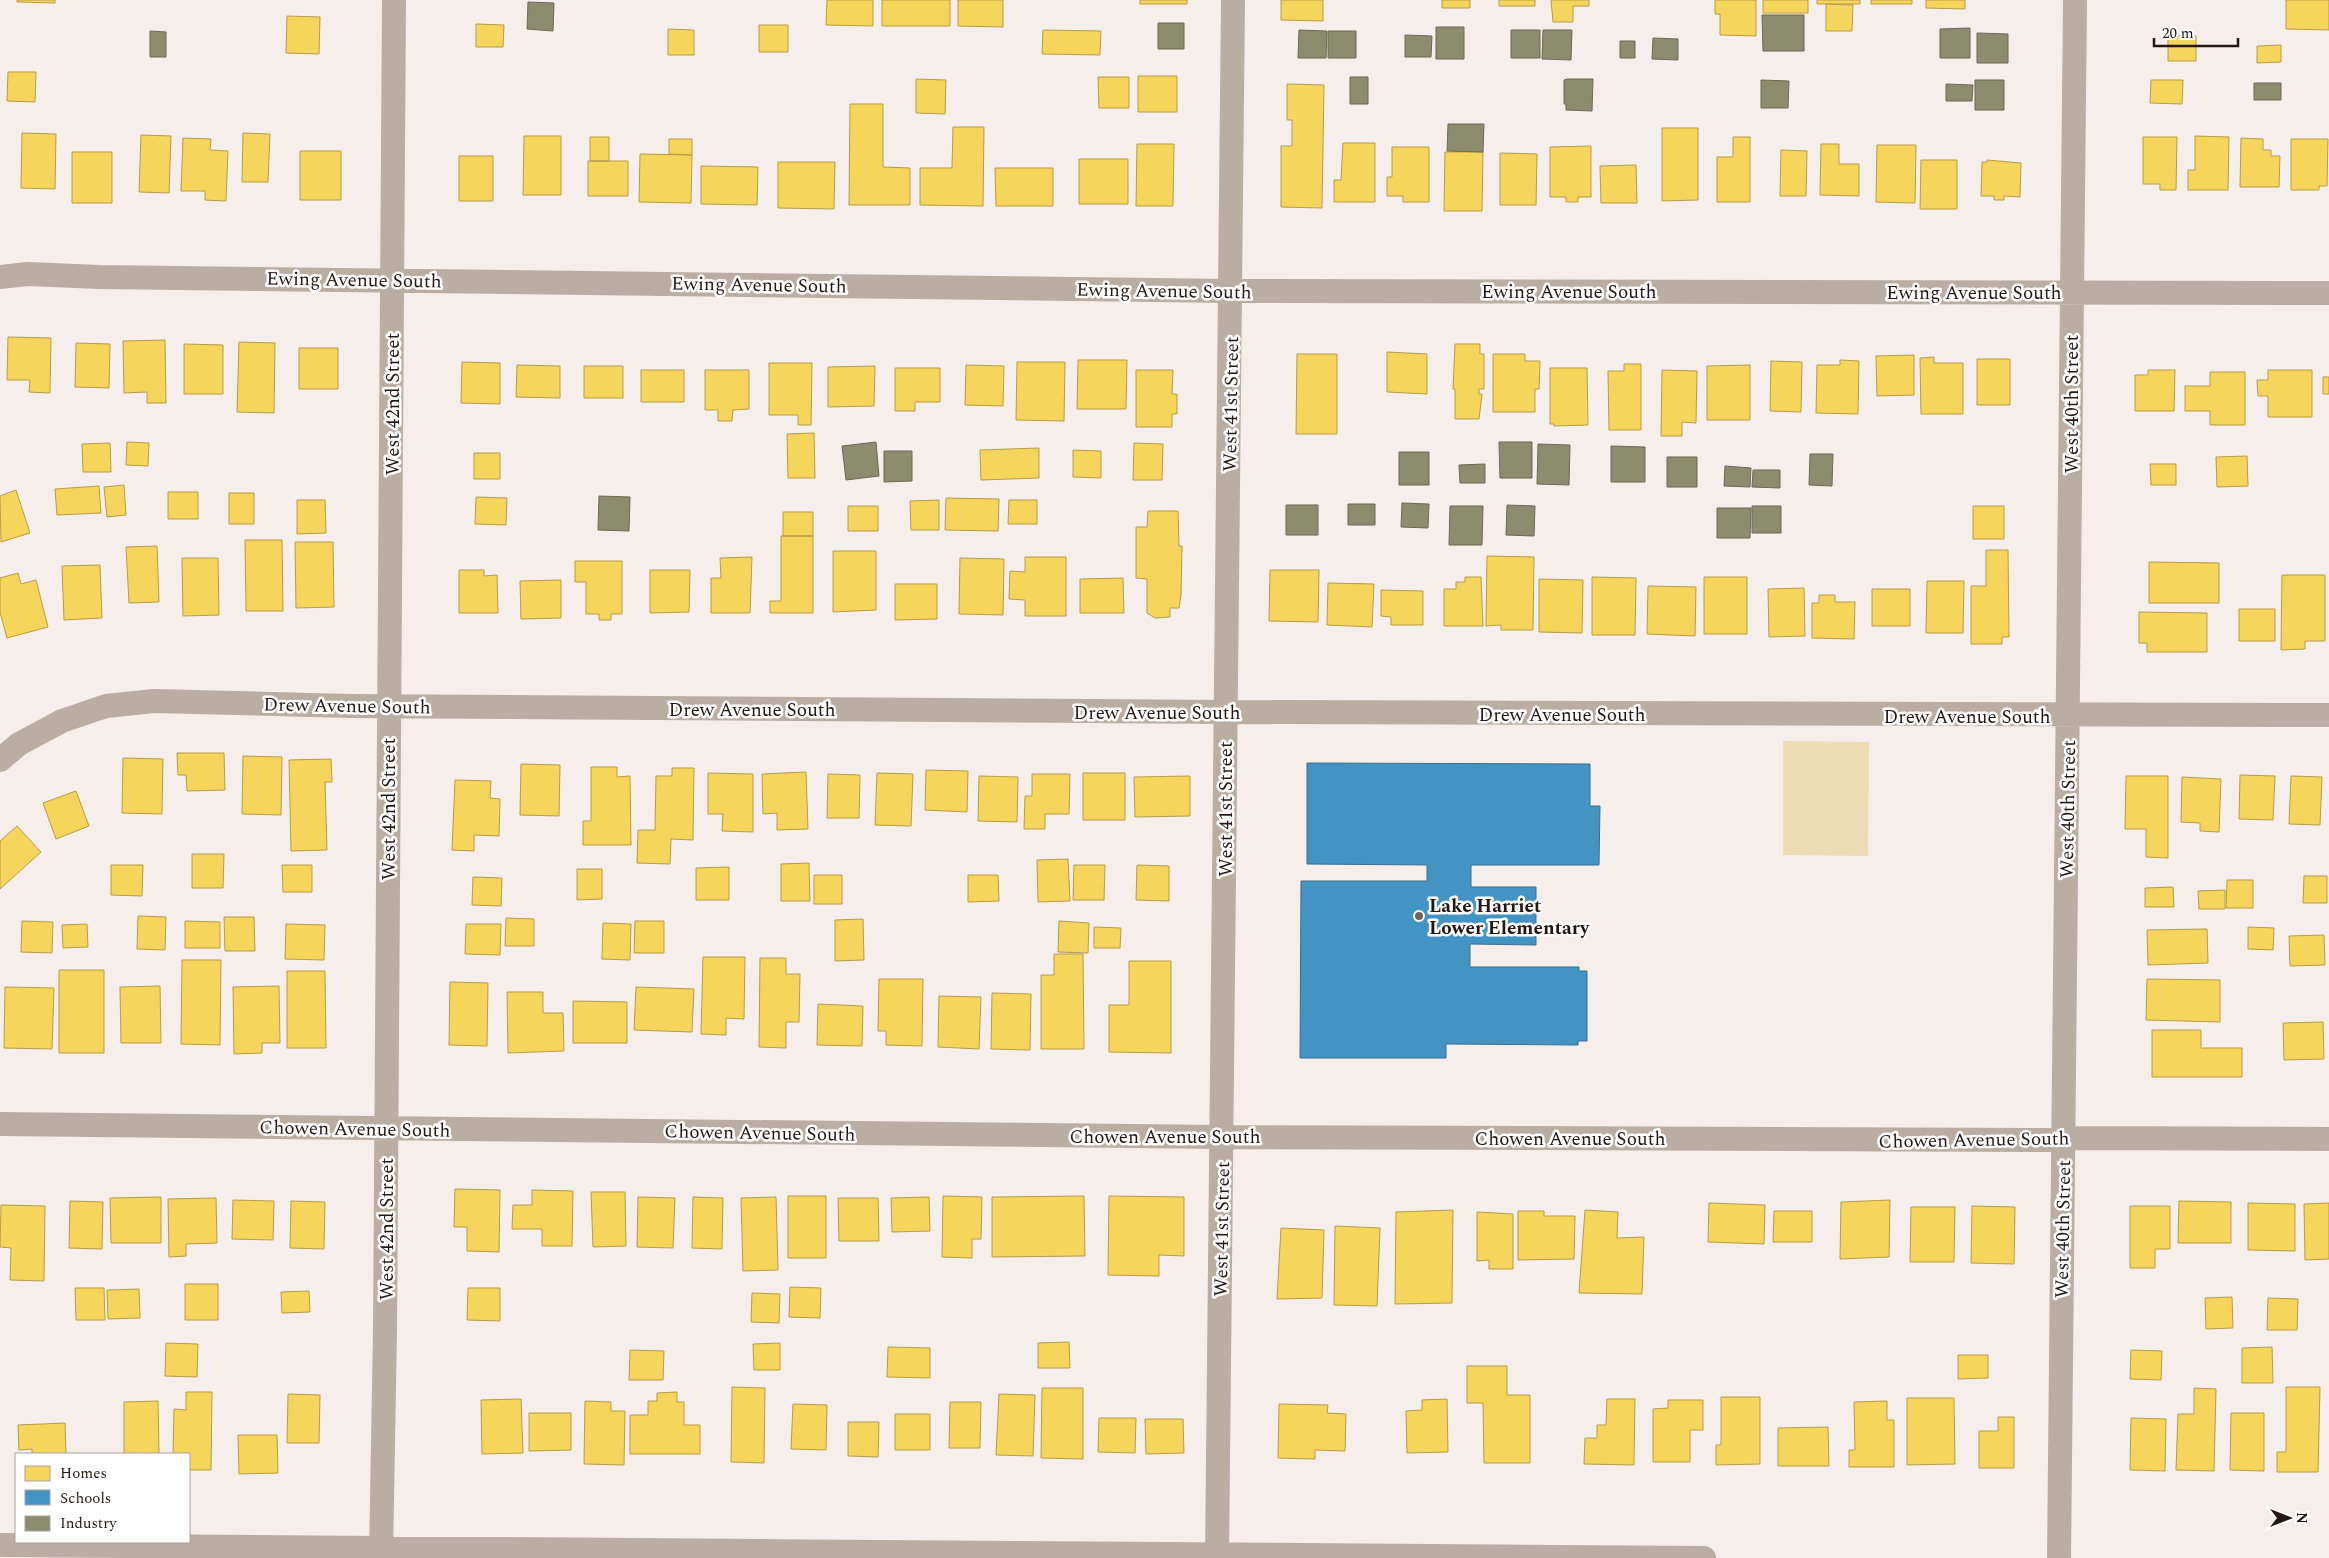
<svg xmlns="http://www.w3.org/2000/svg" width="2329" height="1558" font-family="Spectral,serif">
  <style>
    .green { fill: #eedcb5 }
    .homes { fill: #f6d55c; stroke: #b79c46 }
    .schools { fill: #4393c3; stroke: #3a6e8e }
    .industry { fill: #8c8c6e; stroke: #6d6953 }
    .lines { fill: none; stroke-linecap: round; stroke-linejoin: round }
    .street { stroke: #baada2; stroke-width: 24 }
    .poi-dot { fill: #6e625f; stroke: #fff; stroke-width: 2 }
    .labels { text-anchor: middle; stroke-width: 5; stroke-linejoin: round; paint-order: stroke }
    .street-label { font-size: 19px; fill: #241713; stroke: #fff }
    .poi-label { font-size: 19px; font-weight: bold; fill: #241713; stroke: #fff; text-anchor: start }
  </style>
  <rect width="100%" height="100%" fill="#f6eeeb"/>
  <!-- green -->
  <path class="green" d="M1783,741L1869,742L1868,856L1783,855Z"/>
  <!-- homes -->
  <path class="homes" d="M17,0H55V3L17,2Z
    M827,0H873V26L826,25Z
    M882,0H950V26H882Z
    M958,0H1003V27L958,26Z
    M1140,0H1187V4H1140Z
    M1281,0H1323V21L1281,20Z
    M1442,0H1470V8H1442Z
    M1499,0H1535V6H1499Z
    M1551,0H1589V6H1573V22H1553Z
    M1715,0H1756V36L1720,35V14H1715Z
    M1763,0H1808V13H1763Z
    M1817,0H1860V4H1817Z
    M1871,0H1912V4H1871Z
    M1926,0H1965V9L1926,8Z
    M2286,0H2329V30L2286,29Z
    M1826,4L1853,5L1852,31H1826Z
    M287,16L320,17L319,54L286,53Z
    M476,24L504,25L503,47H476Z
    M759,25H788V52H759Z
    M668,29L694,30V55H668Z
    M1043,30L1101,31L1100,55L1042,54Z
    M2168,36H2196V61H2168Z
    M2281,45V62L2257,63V46Z
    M8,72H36L35,102L7,101Z
    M1138,76H1177V112H1138Z
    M1098,77H1129V108H1099Z
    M916,79L946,80L945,114L916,113Z
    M2151,80H2183L2182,104L2150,103Z
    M1287,84L1324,85L1322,208L1281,207V146H1292V120H1287Z
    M850,104H883V167L910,168V205H849Z
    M953,127H984L983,206L920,205V168H952Z
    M1662,128H1698V200L1662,201Z
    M22,133L56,134L55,189L21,188Z
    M243,133L270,134L268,182H242Z
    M141,135L171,136L169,193L139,192Z
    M524,136H561V195H523Z
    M2195,136L2229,137L2228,190H2188V170H2195Z
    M590,137H609V161H590Z
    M1733,137H1750V202H1717V157H1733Z
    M2143,137H2177L2176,190H2160V184H2143Z
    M183,138L211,139L210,150L228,151L226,201L205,200V191H181Z
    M2241,138L2263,139V150H2271V156H2280L2279,187H2240Z
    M669,139H692V155L669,154Z
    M2291,139H2328L2327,186H2319V190H2291Z
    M1343,143H1375V202H1334V180H1341Z
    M1137,144H1174L1173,206H1136Z
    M1821,144H1839V164H1859V196L1820,195Z
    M1877,145H1916L1915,203L1876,202Z
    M1591,146V197H1578V202H1566V197H1550V147Z
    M1392,147H1429V202H1403V196H1387V177H1392Z
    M1781,150L1807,151L1806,196H1780Z
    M300,151H341V200H300Z
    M72,152H112V203H72Z
    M1445,152H1483L1482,211H1444Z
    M1500,153L1537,154L1536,205H1500Z
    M640,154L692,155L691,203L639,202Z
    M459,156H493V201H459Z
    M1079,159H1128V204H1079Z
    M1921,160H1957V209H1920Z
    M1987,160L2021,163L2020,197L2004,196V200H1994V196H1981L1982,162H1987Z
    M588,161H628V196H588Z
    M778,162H835L834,209L778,208Z
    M1636,165L1637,203H1601L1600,166Z
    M701,166L758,167L757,205L701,204Z
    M995,168H1053V206H996Z
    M8,337L51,338L50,393L29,392L30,380H7Z
    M165,340L166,403H147V392L124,393L123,341Z
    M239,342L275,343L274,413L237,412Z
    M76,343L110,344L109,388L75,387Z
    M184,344L223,345V394H184Z
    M1455,344H1480V354H1484V389H1479V394H1482L1479,419H1455V389H1453Z
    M299,348H338V389H299Z
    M1387,352L1427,354V394L1387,392Z
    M1297,354H1337V434H1296Z
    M1493,354H1525V361H1540L1539,389H1535V412H1493Z
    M1914,355V395L1877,396L1876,356Z
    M1934,357V363H1963V414H1921L1920,358Z
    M1977,359H2010V405H1977Z
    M1078,360H1127L1126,409H1077Z
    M1840,360L1859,361L1858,414L1816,413L1817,365H1840Z
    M1771,361L1802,362L1801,412L1770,411Z
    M462,362L500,363V404L461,403Z
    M1017,362H1065L1064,421L1016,420Z
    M769,363H812L811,425H798V415H769Z
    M1624,364H1641V430H1609L1608,371H1624Z
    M517,365L560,366V398L516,397Z
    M966,365L1004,366L1003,406L965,405Z
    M1750,365V420H1707V366Z
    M584,366H623V398H584Z
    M875,366L874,406L828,407V367Z
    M895,368H940V402H915V411H895Z
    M1550,368H1587L1588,425L1554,426V424H1550Z
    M641,370H684V402H641Z
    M705,370H749V409L733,410L732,421H718V410H705Z
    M1136,370H1173L1172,394H1177V414H1172V427H1136Z
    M1662,370L1697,371L1696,423L1682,422V436H1661Z
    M2148,370H2175L2174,411H2135V375H2148Z
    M2268,370H2312V417H2268V396H2258L2257,380H2268Z
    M2210,372H2245V425H2210V411H2185V386H2210Z
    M2323,377H2329V394H2323Z
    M814,433L815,478H788L787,434Z
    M127,442L149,443L148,466L126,465Z
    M110,443L111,472H83L82,444Z
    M1134,443L1163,444L1162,480H1133Z
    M1039,448V478L981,480L980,450Z
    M1073,450L1101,451V478L1073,477Z
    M474,453H500V479H474Z
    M2247,456L2248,486L2217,487L2216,457Z
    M2150,464H2176V485H2151Z
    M124,485L126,515L107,517L104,487Z
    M99,486L101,513L57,515L55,489Z
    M16,490L30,533L1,542L0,496Z
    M168,492H198V519H168Z
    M229,493H254V524H229Z
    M476,497L507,498L506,525L475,524Z
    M946,498L999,499L998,531L945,530Z
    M297,500H325L326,533L297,534Z
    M939,500V530H911L910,501Z
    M1009,500H1037V524H1008Z
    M848,506H878V531H848Z
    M1973,506H2004V539H1973Z
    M1148,511H1178L1179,546H1182L1181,595L1179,608H1170V617L1155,618L1147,613V579L1136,578V527H1147Z
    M783,512H813V536H783Z
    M781,536H813V613H770V601H781Z
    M245,540H282L283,611H246Z
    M295,542H333L334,607L296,608Z
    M157,546L159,602L129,603L126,547Z
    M1986,550H2008L2009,637H2002V644H1971V586H1986Z
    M833,551H876V610L833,612Z
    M1487,556L1534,557L1533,630H1501V625L1486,626Z
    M752,557L750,613H711V578H721L720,558Z
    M1025,557H1066V616H1025V600L1009,599L1010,571L1025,572Z
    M182,558H218L219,615L183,616Z
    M960,558L1004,559L1003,615L959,614Z
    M575,561H622V614H611V620H599V614H586V582H575Z
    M2149,562L2219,563V603H2149Z
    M100,565L102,618L64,620L62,566Z
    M459,570H484V576L497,575L498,613H459Z
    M650,570H690L689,612L650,613Z
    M1270,570H1319L1318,622L1269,621Z
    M18,573L21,584L36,580L48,627L7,638L0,612V578Z
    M2282,575H2325V641H2305V649L2281,650Z
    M1465,577H1481L1483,626H1444V589H1456V582H1465Z
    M1592,577L1636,578L1635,635H1592Z
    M1704,577H1747V634H1704Z
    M1123,578L1124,613H1080V579Z
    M1539,579L1583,580L1582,633L1539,632Z
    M561,580V618L521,619L520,581Z
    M1927,581H1964L1963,633H1926Z
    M1328,583L1374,584L1372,627L1327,625Z
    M895,584H937V619L895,620Z
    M1648,586L1696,587L1695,636L1647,634Z
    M1804,588L1805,636L1769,637L1768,589Z
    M1872,589H1910V626H1872Z
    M1381,590L1423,591V625H1391V617L1381,616Z
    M1819,595H1835V602H1855L1854,639L1812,638V603H1819Z
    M2239,609H2275V641H2239Z
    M2139,612L2207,613V652H2147V643H2139Z
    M177,753H224L225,790L187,791L186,775H178Z
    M243,756L282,757L281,815L242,814Z
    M123,758L163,759L162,814L122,813Z
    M331,759L332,782H325L327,850L291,851L289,760Z
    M521,764L560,765L559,816L520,815Z
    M591,767H617V777L630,776L631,845H583V821H591Z
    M672,768H694L693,840L671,839L670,864L637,863L638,830H655L656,776H672Z
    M926,770L968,771L967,812L925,810Z
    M806,772L808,829L777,830V813L763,814L762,774Z
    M708,773L753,774V832L722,831L723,814H708Z
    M877,773L913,774L911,826L875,825Z
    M1083,773H1125V820H1083Z
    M828,774L860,775L859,818H827Z
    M1032,774H1070L1069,814H1045V829H1024L1025,796H1032Z
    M2240,775L2275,776L2273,820L2239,819Z
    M979,776L1018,777L1017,822L978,821Z
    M1190,776V816L1135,817L1134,777Z
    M2126,776H2168V858L2146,857V829H2125Z
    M2291,776L2322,777L2320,825L2289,824Z
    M2182,777L2221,779L2219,832L2200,831V823L2181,822Z
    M455,780L491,781L490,798L500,799L499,836L474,835V851L452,850Z
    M76,791L89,826L56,839L43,803Z
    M17,826L41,852L0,889V841Z
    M192,854H224L223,888H192Z
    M1068,859L1070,901L1038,902L1037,860Z
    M809,863L810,901H781V864Z
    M111,865H143L142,896L111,895Z
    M282,865H312V892H283Z
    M1074,865H1105L1104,900H1073Z
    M1137,865L1169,866V901L1136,900Z
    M729,867V900H696V868Z
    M577,869H602V899L577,900Z
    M814,875H842V904H814Z
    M968,875H998L999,901L968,902Z
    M2304,876H2327V903H2303Z
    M473,877L502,878L501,906L472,905Z
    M2227,880H2253V908H2226Z
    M2173,887L2174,907H2145V888Z
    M2225,890V909H2199L2198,891Z
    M138,916L166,917L165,950L137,949Z
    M224,917H254L255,951H225Z
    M506,918L534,919V946H505Z
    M863,919L864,960L835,961V920Z
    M22,921L53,922L52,953L21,952Z
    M185,921L220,922V948H185Z
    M635,921H664V953H634Z
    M1059,921L1089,923L1088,953L1058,952Z
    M603,923L631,924L630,960L602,959Z
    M87,924L88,947L63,948L62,925Z
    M286,924L325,925L324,960L285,959Z
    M466,924H501L500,955L465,954Z
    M1094,927L1121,928L1120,948H1094Z
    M2248,927L2274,928L2273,950L2248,949Z
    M2207,929L2208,963L2148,965L2147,930Z
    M2324,935L2325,965L2290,966L2289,936Z
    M1054,954H1083L1084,1049H1041V975H1054Z
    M703,957H745L744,1019L726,1018V1035L701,1034Z
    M760,958H786V974H800L799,1022H786V1048L759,1047Z
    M182,960H221L220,1045L181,1044Z
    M1129,961H1171V1053L1109,1052V1005H1129Z
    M59,970H104V1053H59Z
    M287,971H325L326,1048H287Z
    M879,979H923L922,1046L886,1045V1031H878Z
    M2147,979L2220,980V1022L2146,1020Z
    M450,982L488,983L487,1046L449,1045Z
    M160,986L161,1043H121L120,987Z
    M279,986L280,1043H262V1053L234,1054L233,987Z
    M5,987L54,988L52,1049L4,1048Z
    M636,987L694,989L692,1032L634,1030Z
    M507,992H543V1013H563L564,1051L508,1053Z
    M992,993L1031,994L1030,1050L991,1049Z
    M939,996L981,997L979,1049L938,1047Z
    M573,1001L627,1002V1043H573Z
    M818,1004L863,1006L862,1046L817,1045Z
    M2323,1022L2324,1059L2284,1060L2283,1023Z
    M2152,1030H2201V1048H2242V1077H2152Z
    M455,1189L500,1190L499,1252L467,1251V1227H454Z
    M532,1190L573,1191L572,1246H542V1229H512L513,1205H532Z
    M591,1192H625L626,1246L593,1247Z
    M788,1196H826V1258H788Z
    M943,1196L982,1197L981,1239H972V1258L942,1257Z
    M1084,1196L1085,1256L992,1257V1197Z
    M1109,1196L1184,1197V1256L1159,1255V1276L1108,1275Z
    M161,1197V1243H111L110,1198Z
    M638,1197L675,1198L673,1248L637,1247Z
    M693,1197L723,1198L722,1249L692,1248Z
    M776,1197L778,1270L743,1271L741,1198Z
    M929,1197L930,1231L892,1232L891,1198Z
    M216,1198L217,1243L186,1244V1256L169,1257L168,1199Z
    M838,1198H878L879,1241H839Z
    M233,1200L274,1201L273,1240L232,1239Z
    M1890,1200L1889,1257L1840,1259L1841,1202Z
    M70,1201L103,1202L102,1249L69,1248Z
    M291,1201L325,1202L324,1249L290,1248Z
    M2179,1201L2231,1202V1243H2178Z
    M1709,1203L1765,1205L1764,1244L1708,1242Z
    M2248,1203L2295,1204V1251L2248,1250Z
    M2329,1203V1259L2305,1260L2304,1204Z
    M1,1205L45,1206L44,1281L10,1280L11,1248L0,1247Z
    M1972,1206L2015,1207L2014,1264L1971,1263Z
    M2130,1206H2170V1249H2155V1268H2130Z
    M1911,1207H1955L1954,1262H1910Z
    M1453,1210L1452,1303L1395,1304L1396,1212Z
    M1585,1210L1618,1212L1617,1238L1644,1237L1642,1294L1579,1293Z
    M1518,1211H1544V1216H1575L1574,1259L1518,1260Z
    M1774,1211H1812V1242H1773Z
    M1477,1212L1513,1214V1269H1489V1260L1477,1261Z
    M1335,1226L1380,1228L1377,1306L1334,1305Z
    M1281,1228L1324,1230L1322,1298L1277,1299Z
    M185,1284H218V1320H185Z
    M790,1287L821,1288L820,1318L789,1317Z
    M75,1288H104L105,1320H76Z
    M468,1288H500V1321L467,1320Z
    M139,1289L140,1318L108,1319L107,1290Z
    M309,1291L310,1312L282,1313L281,1292Z
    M752,1293L780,1294L779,1323L751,1322Z
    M2232,1297L2233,1328L2206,1329L2205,1298Z
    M2268,1298L2298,1299L2297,1330H2267Z
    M1069,1342L1070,1368H1038V1343Z
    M166,1343L198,1344L197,1377L165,1376Z
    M780,1343V1370H754L753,1344Z
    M888,1347L930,1348V1378L887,1377Z
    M2272,1347L2273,1383H2242V1348Z
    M630,1350L664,1351L663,1380H629Z
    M2131,1350L2162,1351L2161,1380L2130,1379Z
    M1958,1355H1988V1378L1958,1379Z
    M1467,1366H1507V1395H1530V1463H1484L1483,1403H1467Z
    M732,1387L765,1388L764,1463L731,1462Z
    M2286,1387H2320L2318,1472H2277V1452H2286Z
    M1042,1388H1083V1459L1041,1458Z
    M2194,1388L2216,1389L2214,1471L2176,1470L2178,1414H2194Z
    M186,1392H212L211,1470H189V1454H173L174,1409L186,1410Z
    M677,1392V1402H684V1425H700V1454H630V1415H648V1401H657V1393Z
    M288,1394L320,1395L319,1443H287Z
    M999,1394L1035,1395L1033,1456L996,1455Z
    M1721,1397H1760V1464L1716,1465V1445H1721Z
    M1907,1398H1954L1955,1464L1907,1465Z
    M521,1399L523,1453L482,1454L481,1400Z
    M1447,1399L1448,1452L1407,1453L1406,1411L1422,1410V1400Z
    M1607,1399H1635L1634,1465L1584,1464L1585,1438H1597V1425H1606Z
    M1668,1400H1703V1430H1690V1462H1653V1409L1668,1408Z
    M158,1401L159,1454H124V1402Z
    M585,1401L611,1402V1411H625L624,1465L584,1464Z
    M1887,1401V1420H1894V1467H1849V1450H1855L1854,1402Z
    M950,1402H981L980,1448H949Z
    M793,1404L827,1405L826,1450L791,1449Z
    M1279,1404L1328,1405L1327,1413L1346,1414L1345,1451L1315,1450V1459L1278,1458Z
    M529,1413H571V1450L529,1451Z
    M2231,1413H2264V1471L2230,1470Z
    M895,1414H930V1450H895Z
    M1998,1417H2014V1468H1979V1431H1998Z
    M1099,1418H1136L1135,1453L1098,1452Z
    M2131,1418L2166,1419L2165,1471L2130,1470Z
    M1145,1419H1183L1184,1453L1146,1454Z
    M848,1422H879L878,1457L848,1456Z
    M65,1423L66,1454H32V1449L19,1450L18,1425Z
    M1828,1427L1829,1466H1778V1428Z
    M238,1435H277L278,1473L239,1474Z"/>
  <!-- schools -->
  <path class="schools" d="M1307,763L1590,764V806H1600L1599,865H1471V887H1536V945L1470,944V967H1579V971H1587V1041H1578V1045L1446,1044V1058H1300L1301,881H1427V865L1307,864Z"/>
  <!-- industry -->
  <path class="industry" d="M528,2L554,3L553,31L527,29Z
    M1762,15H1804V51H1763Z
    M1158,23H1184V49H1158Z
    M1436,27H1464V59H1436Z
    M1970,28V58H1940V29Z
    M1299,30L1327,31L1326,58H1298Z
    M1511,30H1540V58H1511Z
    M1543,30H1572L1571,60L1542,59Z
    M150,31L166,32V57H150Z
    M1328,31H1356V58H1328Z
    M1977,33L2008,34V63H1977Z
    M1405,35L1432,36L1431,57H1405Z
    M1653,38L1678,39V60L1652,59Z
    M1620,41H1635V58H1620Z
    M1350,77H1368V104H1350Z
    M1567,79H1593L1592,111L1566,110V104H1564V80Z
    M1761,80L1789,81L1788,108H1761Z
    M1975,80H2004V110H1975Z
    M2254,83H2281V100H2254Z
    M1946,84L1973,85L1972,101H1946Z
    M1448,124H1484L1483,152L1447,151Z
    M876,442L879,476L846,480L842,446Z
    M1499,442H1532V478H1500Z
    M1538,444L1570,445L1569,485L1537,484Z
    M1611,446L1645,447V482H1611Z
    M884,451H912V481L884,482Z
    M1399,452H1429V485H1399Z
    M1810,454H1833L1832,486L1809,485Z
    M1667,457H1697V487H1667Z
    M1485,464V483H1460L1459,465Z
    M1725,466L1751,468L1750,487L1724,486Z
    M1753,470H1780V488L1752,487Z
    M599,496L630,497L629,531L598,530Z
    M1402,503L1429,504L1428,528L1401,527Z
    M1348,504H1375V525H1348Z
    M1286,505H1318V535H1286Z
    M1507,505L1535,506L1534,536L1506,535Z
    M1450,506H1483L1482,545H1449Z
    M1752,506H1781V533H1752Z
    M1717,508H1751L1750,538H1717Z"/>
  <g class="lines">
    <!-- street -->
    <path class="street" d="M0,277L28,274L99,277L1231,291L2329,293
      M0,760L19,744L62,721L106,706L154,701L350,706L1226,712L2329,715
      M0,1124L1222,1137L2033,1140H2063L2072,1138L2329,1139
      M0,1545C568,1548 1136,1556 1704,1558
      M381,1558L385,1330L394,0
      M1217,1558L1233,0
      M2059,1558L2075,0"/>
  </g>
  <!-- markers -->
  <circle class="poi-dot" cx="1419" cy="916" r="5"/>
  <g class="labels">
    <!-- street labels -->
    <g class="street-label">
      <text transform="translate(354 279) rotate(1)" y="7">Ewing Avenue South</text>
      <text transform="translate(759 284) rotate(1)" y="7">Ewing Avenue South</text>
      <text transform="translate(1164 290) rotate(1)" y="7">Ewing Avenue South</text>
      <text x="1569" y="298">Ewing Avenue South</text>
      <text x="1974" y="299">Ewing Avenue South</text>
      <text transform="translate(392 404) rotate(-90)" y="7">West 42nd Street</text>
      <text transform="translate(1230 404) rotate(-89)" y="7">West 41st Street</text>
      <text transform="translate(2071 404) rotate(-90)" y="7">West 40th Street</text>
      <text transform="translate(347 705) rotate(1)" y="7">Drew Avenue South</text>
      <text x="752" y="716">Drew Avenue South</text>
      <text x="1157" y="719">Drew Avenue South</text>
      <text x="1562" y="721">Drew Avenue South</text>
      <text x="1967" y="723">Drew Avenue South</text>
      <text transform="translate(388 809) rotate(-90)" y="7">West 42nd Street</text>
      <text transform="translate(1225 809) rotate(-90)" y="7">West 41st Street</text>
      <text transform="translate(2067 809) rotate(-89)" y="7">West 40th Street</text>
      <text transform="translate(355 1128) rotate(1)" y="7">Chowen Avenue South</text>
      <text transform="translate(760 1132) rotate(1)" y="7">Chowen Avenue South</text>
      <text x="1165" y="1143">Chowen Avenue South</text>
      <text x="1570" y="1145">Chowen Avenue South</text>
      <text transform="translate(1974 1139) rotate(-1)" y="7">Chowen Avenue South</text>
      <text transform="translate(386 1229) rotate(-90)" y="7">West 42nd Street</text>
      <text transform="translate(1221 1229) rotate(-89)" y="7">West 41st Street</text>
      <text transform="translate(2062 1229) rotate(-89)" y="7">West 40th Street</text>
    </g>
    <!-- poi labels -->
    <g class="poi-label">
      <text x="1429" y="912">Lake Harriet<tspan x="1429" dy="22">Lower Elementary</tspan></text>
    </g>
  </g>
  <!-- legend -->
  <rect x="15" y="1453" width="175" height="90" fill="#ffffff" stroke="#a7a2a1"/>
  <rect x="25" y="1466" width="25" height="15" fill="#f6d55c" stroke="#a7a2a1"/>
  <text x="60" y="1478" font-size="15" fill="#241713">Homes</text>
  <rect x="25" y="1490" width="25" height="15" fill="#4393c3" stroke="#a7a2a1"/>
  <text x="60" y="1503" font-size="15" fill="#241713">Schools</text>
  <rect x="25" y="1516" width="25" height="15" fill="#8c8c6e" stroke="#a7a2a1"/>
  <text x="60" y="1528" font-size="15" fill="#241713">Industry</text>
  <!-- north arrow -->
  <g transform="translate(2289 1518) rotate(90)" stroke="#ffffff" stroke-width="4" paint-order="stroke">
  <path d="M0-4L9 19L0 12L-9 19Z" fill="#241713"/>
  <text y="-8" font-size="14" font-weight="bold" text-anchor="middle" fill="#241713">N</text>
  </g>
  <!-- scale -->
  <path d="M2154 38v8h84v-8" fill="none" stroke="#241713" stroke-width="2.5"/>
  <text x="2162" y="38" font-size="15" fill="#241713" stroke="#ffffff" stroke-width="4" paint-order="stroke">20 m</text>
</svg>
